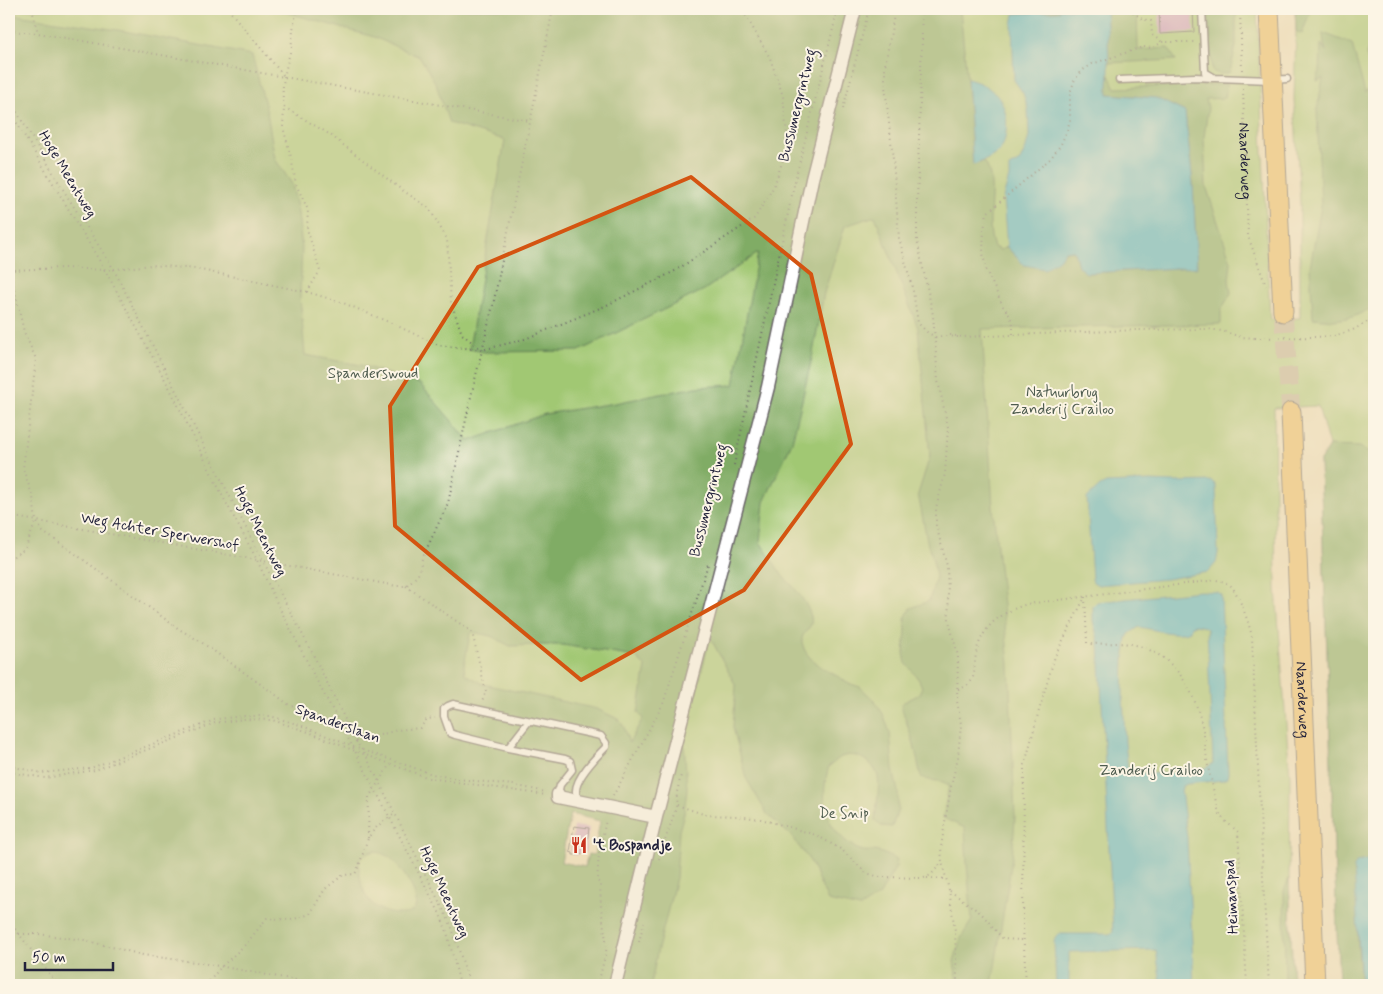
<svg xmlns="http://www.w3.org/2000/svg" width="1383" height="994" font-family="Mynerve,sans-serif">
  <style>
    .green { fill: #a1c873; stroke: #627557 }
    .forest { fill: #80ac65; stroke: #516750; fill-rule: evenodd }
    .water { fill: #4bb4c9; stroke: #366b82; fill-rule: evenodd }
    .building { fill: #cc99c8 }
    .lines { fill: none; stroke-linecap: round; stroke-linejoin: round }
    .primary-tunnel { stroke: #c5b8a1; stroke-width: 19; stroke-dasharray: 19 9; stroke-linecap: butt }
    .lane-casing { stroke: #696468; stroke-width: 9 }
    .street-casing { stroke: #696468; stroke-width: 15 }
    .primary-casing { stroke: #696468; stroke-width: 21 }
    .path { stroke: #696468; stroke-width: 2; stroke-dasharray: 1 4; stroke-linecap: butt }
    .lane { stroke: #fff; stroke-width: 6 }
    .street { stroke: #fff; stroke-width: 12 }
    .primary { stroke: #f2c26a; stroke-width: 19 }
    .path-bridge { stroke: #696468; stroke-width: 2; stroke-dasharray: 1 4; stroke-linecap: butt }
    .marked { fill: none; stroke: #d45411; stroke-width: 4; stroke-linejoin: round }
    .labels { text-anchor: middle; stroke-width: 4; stroke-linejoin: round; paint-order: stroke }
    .street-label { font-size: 15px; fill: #22223b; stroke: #fcf5e5 }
    .park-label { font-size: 15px; fill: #4e5c4f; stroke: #fcf5e5 }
    .poi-label { font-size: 15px; font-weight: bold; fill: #22223b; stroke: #fcf5e5; text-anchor: start }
  </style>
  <rect width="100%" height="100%" fill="#fcf5e5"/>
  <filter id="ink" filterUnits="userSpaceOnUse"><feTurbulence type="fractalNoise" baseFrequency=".02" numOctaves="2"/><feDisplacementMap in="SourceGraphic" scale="10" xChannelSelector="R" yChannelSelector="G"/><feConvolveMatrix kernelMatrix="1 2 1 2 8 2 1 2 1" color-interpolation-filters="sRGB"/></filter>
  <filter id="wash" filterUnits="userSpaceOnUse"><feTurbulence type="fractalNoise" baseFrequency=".0096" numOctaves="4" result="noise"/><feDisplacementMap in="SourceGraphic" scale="20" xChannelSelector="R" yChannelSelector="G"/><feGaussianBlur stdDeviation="1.12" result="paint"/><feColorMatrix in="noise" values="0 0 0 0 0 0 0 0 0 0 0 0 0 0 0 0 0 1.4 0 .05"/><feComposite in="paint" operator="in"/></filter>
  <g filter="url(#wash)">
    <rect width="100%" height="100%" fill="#eedebb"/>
    <!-- green -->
    <path class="green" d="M9,9H833L682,642L612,784L570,814L561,862L585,867L588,854L599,917L9,985Z
      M863,9H1257L1270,320L1300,318V203L1294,99L1296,31L1295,9H1374V985H1339L1320,461L1329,446L1318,406L1274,408L1276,589L1290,777L1289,878L1293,985H625L662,829L783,342Z"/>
    <!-- forest -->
    <path class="forest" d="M274,9H960L967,79L973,165L984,161C1000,184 983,219 994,247L1000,250L1007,247L1024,265L1059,259C1064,253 1066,249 1074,251L1078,266L1087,273L1197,267L1193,184L1185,112L1156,98L1107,94V86L1109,75L1115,88L1227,84L1225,98L1206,99L1208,108L1204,137L1206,186L1231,262L1229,280L1231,293L1221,310V324L982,329L993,507L1009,664L1015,818L1012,859L992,985H955L956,975L954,961L961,938L972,920L967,865L965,828L943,818L949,785C937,778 933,783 921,777L914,744L902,709V703L918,695L922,687L919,680L906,663L904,653L906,631L905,618L911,608L929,601L936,577L932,556L928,545L918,494L930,456L918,328L875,216L845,226L824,293L812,358L792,442L764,502L760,542L784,578C793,584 815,612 811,624C809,630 801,634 802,641C804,661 829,671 844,680L845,682L860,687L875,701L883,714L890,733L893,769L898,792V810L892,827L881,826L875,820C876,810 880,786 878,777C874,762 857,751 841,757C837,759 833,764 829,766C820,795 823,826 850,844C853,846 856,849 860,850C864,852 870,851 875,851C883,853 890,856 897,860L896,867L886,884L880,895L860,908L828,901L810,861L791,836L767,814L746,778L733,727L736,686L710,637L684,742L687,789L684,813L679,831L676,878L657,953L651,985H9V14L118,30L252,55L267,112L275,159L292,184L298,213L302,248L300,296L305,355L361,365L420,384L469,441L545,414L615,403L696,387L734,385L758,253L704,290L579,351L485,352L469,349L505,140L449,123L436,84L420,57L374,37ZM472,632L491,636L510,646L539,645H563L635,657L646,667L638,713L643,718L629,743L624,727L618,719L597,709L483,684C477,679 471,678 465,674L464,666L470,634ZM570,814L600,821L594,855L588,854L585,867L561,862ZM375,851C381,853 387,855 392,859C402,869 433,911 404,914C378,915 363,901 360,876C359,871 358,862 361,858C364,854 370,852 375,851Z
      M1030,9H1060V11L1029,13Z
      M1106,9H1137L1138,50L1168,48L1176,60L1109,63Z
      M1208,9H1236V46L1230,72C1223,75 1218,74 1212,71Z
      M1295,9H1311L1302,34L1296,31Z
      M1374,26V74L1366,55Z
      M1323,33L1352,44L1365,93L1372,85L1374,117V307L1353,317L1334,320L1313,318L1310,267L1321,206L1317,110L1323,78L1317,81L1318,75L1320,72L1321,44L1326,51L1324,45Z
      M1329,446L1359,447L1374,456V852L1371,860L1358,862V946L1361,985H1339L1320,461Z
      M1289,878L1293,985H1285L1284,891Z"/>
    <!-- water -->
    <path class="water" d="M1060,9H1106C1107,29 1109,50 1109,70C1109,78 1107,86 1108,94L1156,98L1185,112L1193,184L1197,267L1086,273L1078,266L1074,251L1070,250L1065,251L1059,259L1045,269L1024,265L1007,247L1003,198L1009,177V167L1020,161L1026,148L1029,136L1028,109L1023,93L1014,80L1012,25L1014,14L1060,11Z
      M967,79C994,85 1010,104 1006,132C1005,139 1004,145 1000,150C993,158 981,162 973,165Z
      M1150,481L1175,482L1210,481L1214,483L1216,487L1218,553L1216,563L1208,572L1167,579L1098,585L1093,582L1092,579L1087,498L1100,486L1106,483Z
      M1200,591L1217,592L1221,595L1228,773L1227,778L1223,780L1187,784L1183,786L1181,790L1187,837L1194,985H1161L1156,950L1069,952V985H1056L1054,942C1055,938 1056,936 1060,934H1110L1113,932L1099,643L1093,621V606L1097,602ZM1195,625L1205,627L1207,629L1213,763C1203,775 1149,774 1133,772L1128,770L1125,742L1123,692L1124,660L1127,638L1129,634L1139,627C1152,629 1178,637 1190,631L1191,626Z
      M1374,852V985H1361L1354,867L1357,862L1371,859Z"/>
    <g id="blocks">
      <!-- building -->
      <path class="building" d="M1159,9H1193L1194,32L1160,34Z
        M574,826L589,828L585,854L578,853V855H573V853L570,852Z"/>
    </g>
  </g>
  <g filter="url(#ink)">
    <use href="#blocks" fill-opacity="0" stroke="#696468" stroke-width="1"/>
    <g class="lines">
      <!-- primary-tunnel -->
      <path class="primary-tunnel" d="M1283,312L1291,412"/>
      <!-- lane casing -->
      <g class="lane-casing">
        <path id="lane" d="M1202,9L1205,72L1215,78L1272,80L1287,79
          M1119,80L1195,77L1214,78
          M508,748L529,721
          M558,794L560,785L572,770L570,761L565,759L508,748L455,735L450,733L444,716V709L448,706L453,704L601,736L606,743V747C596,757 575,778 576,792C576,794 578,798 579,800"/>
      </g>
      <!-- street casing -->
      <g class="street-casing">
        <path id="street" d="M558,794V797L656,817
          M615,985L656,817L768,387L812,179L855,9"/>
      </g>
      <!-- primary casing -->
      <g class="primary-casing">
        <g id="primary">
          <path d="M1269,9L1283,312"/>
          <path id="s2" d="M1291,412L1315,985"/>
        </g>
      </g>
      <!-- path -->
      <g class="path">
        <path d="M32,9L38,33"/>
        <path d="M228,9L284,76"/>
        <path d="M895,9L885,66V86L893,159L899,238L913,291L918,323L928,333L936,337L951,335L962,337L1136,330L1208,329L1222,331L1241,337L1255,338"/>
        <path d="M921,9L922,38L917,202V240L933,315L938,381L948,427L945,474L936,508V525L947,566L949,621L958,656L957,701L961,724L958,757L951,786L941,847L942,862L949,890L955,931L956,959L957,977V985"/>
        <path d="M1129,9L1142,19L1151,21L1152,35L1162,42"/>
        <path d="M1240,9L1242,71"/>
        <path d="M9,31L38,33L530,121"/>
        <path id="s1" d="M1243,89L1248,236L1266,286"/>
        <path d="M9,99L67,196L113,268L263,561L313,654L356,742L365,754L451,925L470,985"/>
        <path d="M284,107C280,84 286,70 291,48C293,35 293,21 298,9"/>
        <path d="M843,109L869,9"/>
        <path d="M9,110L105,270L169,387L223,497L257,560L276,601L318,683L355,751L439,912L447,932L460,985"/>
        <path d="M1374,165C1371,187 1368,212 1374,235"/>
        <path d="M9,270L63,268L105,270L152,265L196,269L307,292L341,302L391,323L438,345L482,350L525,339L605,306L675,271L755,218L774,186L788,145L783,96L770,58L742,9"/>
        <path d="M10,270L24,332L36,359L23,469L33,497L36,521L43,532L70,550L179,629L201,642L276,695L289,705L326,720L347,723"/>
        <path d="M307,292L320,271L307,229L308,210L296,184L291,157L283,127L284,107L329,134L402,190L429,208L447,239L451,302L462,334L482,350"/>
        <path d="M1013,334V324L1010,316L1003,306L986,270L983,253L984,229L987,213L1051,158L1061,144L1067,131L1070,120V93L1075,79L1083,70L1092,64L1143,47L1153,48L1162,42H1195"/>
        <path d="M947,336L958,337"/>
        <path d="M1314,337L1334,336L1353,330L1374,318"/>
        <path d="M734,465L796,176L838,9"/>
        <path d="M9,516L263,561L397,586H406L418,575L422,559L448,503L472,392L493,305L553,9"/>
        <path d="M9,559L25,549L36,521"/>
        <path d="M406,586L472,632L486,692L482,702"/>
        <path d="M9,597L11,604L9,607"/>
        <path d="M1085,597L1087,643L1089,644C1103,644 1117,642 1131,644C1175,653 1195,690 1203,730C1206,746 1206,762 1211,779C1213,788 1217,810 1221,816C1225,822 1233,827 1238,832L1247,985"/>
        <path d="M958,689C978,684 973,671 976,654C977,646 982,636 987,629C997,616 1012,609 1027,604L1216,580C1222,581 1227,582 1231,586C1239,594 1250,626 1252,637L1264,899L1269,985"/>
        <path d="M356,742L397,730L420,728L427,719L435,718"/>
        <path d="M9,766L42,773L91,768L217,719L244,716H270L300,725L351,746L432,774L458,779L513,785L546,792"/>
        <path d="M9,772L45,778L95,770L215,723L244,719L272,720L306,731L355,751L429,778L546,795"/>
        <path d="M613,796L663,704L709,561"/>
        <path d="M677,805L706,815L737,816L761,819L816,835L842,850L866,873L880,877L924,878L931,875L942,862"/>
        <path d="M368,838L369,797L390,764"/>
        <path d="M659,859L676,808L677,792L681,775"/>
        <path d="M927,878L946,879"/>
        <path d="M950,891L981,913L1003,939L1023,940"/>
        <path d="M9,921L58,985"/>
        <path d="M9,934H38L84,940L143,955L202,963L323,985"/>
        <path d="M639,942L644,922"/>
        <path d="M206,985L221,967L246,944L267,918L291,920L310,914L325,889L343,875L355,874C361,863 363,852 367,841C372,829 384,820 395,814"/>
        <path d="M598,985L607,947L601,908L600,883L597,881L599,853L606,820"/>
        <path d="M1026,985L1023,926L1024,768L1038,714L1055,656L1084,599"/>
      </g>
      <!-- lane -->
      <use href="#lane" class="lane"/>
      <!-- street -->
      <use href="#street" class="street"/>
      <!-- primary -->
      <use href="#primary" class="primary"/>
      <!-- path-bridge -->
      <path class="path-bridge" d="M1255,338L1314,337"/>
    </g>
  </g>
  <!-- marked area -->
  <path d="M0 0H1383V994H0ZM691,177L811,274L851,444L744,590L581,680L395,526L390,406L478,267Z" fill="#eedebb" fill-opacity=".55" fill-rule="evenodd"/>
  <path class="marked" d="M691,177L811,274L851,444L744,590L581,680L395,526L390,406L478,267Z"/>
  <!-- icons -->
  <defs>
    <g id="restaurant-bare" transform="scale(1.35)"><path d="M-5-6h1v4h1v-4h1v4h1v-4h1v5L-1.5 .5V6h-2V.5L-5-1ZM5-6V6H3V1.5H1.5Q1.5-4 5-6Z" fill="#c8321e" stroke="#fcf5e5" stroke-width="2.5" paint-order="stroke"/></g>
  </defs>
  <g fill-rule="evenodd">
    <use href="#restaurant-bare" x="579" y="845"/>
  </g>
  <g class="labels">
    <!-- street labels -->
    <g class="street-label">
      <text transform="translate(797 105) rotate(-76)" y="5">Bussumergrintweg</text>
      <text dy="5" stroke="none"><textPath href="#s1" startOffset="72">Naarderweg</textPath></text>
      <text transform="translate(68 174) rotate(59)" y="5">Hoge Meentweg</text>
      <text transform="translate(708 500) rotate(-76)" y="5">Bussumergrintweg</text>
      <text transform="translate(160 531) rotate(10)" y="5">Weg Achter Sperwershof</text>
      <text transform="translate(261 531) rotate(63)" y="5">Hoge Meentweg</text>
      <text dy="5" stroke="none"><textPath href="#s2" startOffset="288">Naarderweg</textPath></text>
      <text transform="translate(338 723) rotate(20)" y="5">Spanderslaan</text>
      <text transform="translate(445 892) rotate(65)" y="5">Hoge Meentweg</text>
      <text transform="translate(1231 897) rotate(-93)" y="5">Heimanspad</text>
    </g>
    <!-- park labels -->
    <g class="park-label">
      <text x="373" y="378">Spanderswoud</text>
      <text x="1062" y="397">Natuurbrug<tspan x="1062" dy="17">Zanderij Crailoo</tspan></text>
      <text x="1151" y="775">Zanderij Crailoo</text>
      <text x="844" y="818">De Snip</text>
    </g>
    <!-- poi labels -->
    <g class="poi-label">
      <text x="593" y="850">'t Bospandje</text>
    </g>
  </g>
  <!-- margin -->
  <rect width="1383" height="994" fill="none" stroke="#fcf5e5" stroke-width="30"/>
  <!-- scale -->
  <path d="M25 962v8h88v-8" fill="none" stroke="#22223b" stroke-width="2.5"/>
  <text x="32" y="962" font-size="15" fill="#22223b" stroke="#fcf5e5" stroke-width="4" paint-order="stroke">50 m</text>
</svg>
